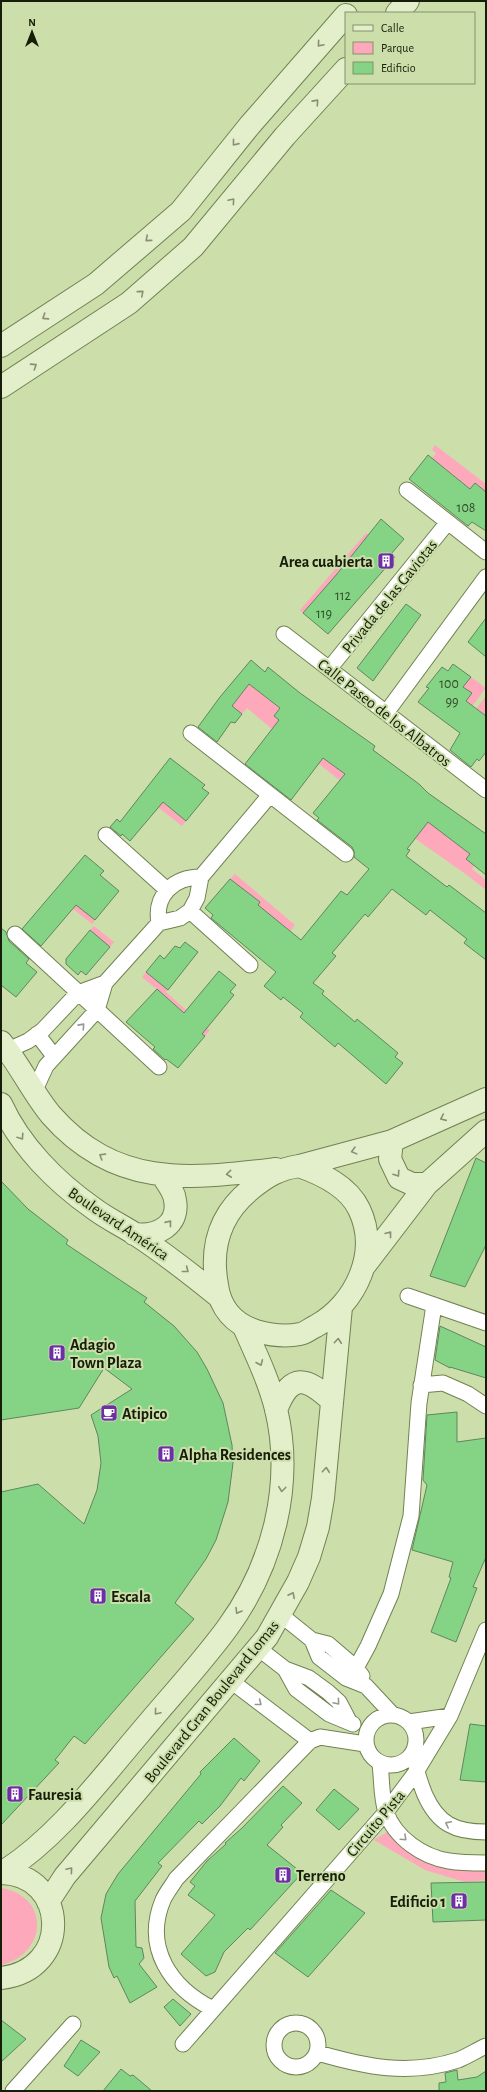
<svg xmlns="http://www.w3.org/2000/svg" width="487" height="2092" font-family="'Alegreya Sans',sans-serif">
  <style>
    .green { fill: #fea8bc }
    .building { fill: #85d486; stroke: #5f865f }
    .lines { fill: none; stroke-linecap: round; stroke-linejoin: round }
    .street-casing { stroke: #708251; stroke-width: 17 }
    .secondary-casing { stroke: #708251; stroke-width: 24 }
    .street { stroke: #fff; stroke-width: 15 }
    .secondary { stroke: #e3eeca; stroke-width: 22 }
    .oneway { stroke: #879073 }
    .oneway2 { stroke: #969990 }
    .labels { text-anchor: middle; stroke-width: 4; stroke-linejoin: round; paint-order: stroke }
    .number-label { font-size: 14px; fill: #324b28 }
    .poi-label { font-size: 16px; font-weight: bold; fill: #161d09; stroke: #ccdfaa; text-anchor: start }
    .street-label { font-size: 16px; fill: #161d09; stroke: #ccdfaa }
  </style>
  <rect width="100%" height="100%" fill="#ccdfaa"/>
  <!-- green -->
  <path class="green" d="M435,445L486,484V504L482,489L475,483L469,490L467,489L468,487L432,458L436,453L432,450Z
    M366,533L369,535L337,573L340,576L321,593L303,613L300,610Z
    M471,677L486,688L455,729L465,702L472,694L463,687Z
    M249,684L280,708L274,716L292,730L430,819L471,853L466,859L474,865L472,869L486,880V890L467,875L400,828L319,764L286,752L266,737L272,729L247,708L242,714L220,697L229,687L240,696Z
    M486,696V716L476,709Z
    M146,789L186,821L182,826L159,808L156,811L146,803L143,806L136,801Z
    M235,874L295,925L290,932L258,905L260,902L250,894L243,902L244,890L230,879Z
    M59,886L98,917L92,924L73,909L67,916L59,909Z
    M94,926L114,942L110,947L90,930Z
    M146,972L169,987L166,992L186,1010L189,1008L210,1025L207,1028L210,1030L205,1036L181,1016L184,1012L142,977Z
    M387,1832L436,1860L486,1867V1880L465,1882L425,1870L374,1840Z
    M1,1888C49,1895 49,1953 1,1965Z"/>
  <!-- building -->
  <path class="building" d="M428,455L470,489L475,483L486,492V531L472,522L468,526L409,479Z
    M381,519L404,539L391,554L395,557L328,634L303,613L337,574Z
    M406,604L421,615L373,681L357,668Z
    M486,618V657L468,642Z
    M251,660L265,672L268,667L300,693L375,746L373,750L419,784L428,793L486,834V875L466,859L470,854L428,822L407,849L410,850L406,856L447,887L449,885L486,913V960L464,943L467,939L430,910L426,915L392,889L368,917L365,914L332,953L336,956L313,983L324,991L322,994L355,1022L357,1019L398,1053L395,1057L403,1063L386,1084L338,1043L335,1047L300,1017L303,1013L283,997L281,1000L264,986L276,972L211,918L213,915L205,908L230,879L260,902L258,905L301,940L341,891L347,895L369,869L354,857V851L352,847L317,820L319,818L313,813L345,774L323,758L291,800L245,764L279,720L274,716L280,708L249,684L232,706L242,714L235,723L231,722L217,742L198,727L220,697Z
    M453,664L471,677L463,687L472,693L466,701L486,716V752L479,761L477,759L471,767L450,750L460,733L418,702L429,688L426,687L442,667L448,671Z
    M170,758L205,785L202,788L209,793L186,821L163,802L130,841L122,834L121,836L110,827L117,819L120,822Z
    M85,855L104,871L100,875L119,891L95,920L76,905L41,946L22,929Z
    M1,928L6,932L9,941L29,959L26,963L37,972L16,997L1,985Z
    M90,930L110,947L86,975L81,971L78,975L66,964V959Z
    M185,942L198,952L168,990L146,972L160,955L164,959L175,946L180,948Z
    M219,971L236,985L230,992L234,995L202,1034L205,1036L178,1068L166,1059L165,1060L153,1049L155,1047L126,1022L157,989L184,1013Z
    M476,1158L486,1163V1245L465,1287L430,1276Z
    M1,1181L28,1209L68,1240L66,1244L147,1298L144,1302L174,1326L197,1352L207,1369L223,1403L232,1445L233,1463L228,1502L216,1540L206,1559L175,1603L194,1619L85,1744L74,1736L55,1760L59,1763L1,1825V1492L38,1484L84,1524L97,1490L101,1463L98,1436L91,1415L132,1389L104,1368L79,1408L1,1420Z
    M440,1326L486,1347V1378L450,1367V1368L435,1360Z
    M457,1412V1442L486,1438V1557L473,1587L477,1588L456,1642L431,1632L451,1578L449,1577L453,1562L412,1550L427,1485L423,1480L427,1415Z
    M470,1724L486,1726V1782L460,1780Z
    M234,1738L260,1761L244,1781L241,1778L220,1806L202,1824L199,1821L158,1863L162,1866L135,1901L136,1947L142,1948L144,1958L139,1964L157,1987L130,2003L117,1976L114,1978L109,1967L101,1918L106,1894L118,1874L201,1774L200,1772Z
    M283,1786L302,1803L281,1825L283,1827L267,1845L302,1873L250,1930L248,1928L224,1952L215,1972L206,1976L181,1954L215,1915L188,1895L195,1886L190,1882L207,1861L226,1844L225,1843L242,1828Z
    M334,1789L359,1809L339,1830L316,1810Z
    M486,1882V1920L433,1922L431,1883Z
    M331,1890L365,1913L308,1977L275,1953Z
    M173,1999L191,2014L180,2026L164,2007Z
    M1,2020L26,2039L1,2062Z
    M81,2040L100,2052L78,2076L64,2066Z
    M121,2069L130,2076L133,2075L152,2091H103Z
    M457,2070L458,2080L477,2077L486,2071V2091H439V2083L446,2082L445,2073Z"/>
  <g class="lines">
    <!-- street casing -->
    <g class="street-casing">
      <path id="street" d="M407,490L486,552
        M284,634L486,790
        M329,669L448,522
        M386,713L486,577
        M191,733L346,854
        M106,835L166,889
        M190,911L250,965
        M159,923C154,895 174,877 201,877
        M15,934L159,1067
        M37,1034L54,1056
        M8,1050L28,1041L43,1030L78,993L105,983
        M34,1092L46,1066L97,1010L105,983L159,923L180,918L190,911L197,898L201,877L270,795
        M408,1296L486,1323
        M421,1385L443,1383L468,1394L486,1406
        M281,1615L312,1640L328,1644L356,1668L362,1676
        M312,1640L319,1657L346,1678L366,1686L393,1715
        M258,1648L285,1669L309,1678L328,1692L339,1702L349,1721
        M356,1668L368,1646L391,1594L411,1516L419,1403L434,1305
        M285,1669L296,1689L329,1714L353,1724
        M231,1681L310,1741
        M366 1740a25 25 0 1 1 50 0a25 25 0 1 1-50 0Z
        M409,1722L450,1716
        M380,1764C382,1779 381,1798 386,1812C395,1838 423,1857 449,1861C461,1863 474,1863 486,1863
        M416,1765C417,1775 421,1785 425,1795C438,1824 455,1832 486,1832
        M213,2009C171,1988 143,1948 163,1900C166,1893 172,1886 176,1879L310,1741L320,1737L365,1744
        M274 2045a22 22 0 1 1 44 0a22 22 0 1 1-44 0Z
        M183,2044L386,1812L416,1772L450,1716L486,1630
        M318,2053C366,2067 409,2076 458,2060C468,2056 477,2050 486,2046
        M13,2091L73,2024"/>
    </g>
    <!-- secondary casing -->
    <g class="secondary-casing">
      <path id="secondary" d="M397,13L408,1
        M1,346L96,284L181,211L250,125L346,15
        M1,387L129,303L193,247L285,136L346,69
        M1,1042C20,1065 32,1092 51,1115C116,1189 189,1179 276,1169
        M1,1104C20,1146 56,1182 93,1208C106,1218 121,1225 135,1234C164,1253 191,1274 218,1296
        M392,1141L390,1159L399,1178L412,1184H427
        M299,1166C322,1174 348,1186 359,1209C380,1252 356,1304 316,1326C311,1328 306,1333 300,1334C285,1337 270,1335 256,1331C234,1324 220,1308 217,1285C210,1247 220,1214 251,1189C267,1176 279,1169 299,1166Z
        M299,1166L392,1141L486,1099
        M134,1234C156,1237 180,1226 175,1200C174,1191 167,1183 162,1175
        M365,1265L427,1184L486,1131
        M276,1410C291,1372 306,1377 332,1401
        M3,1872C57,1838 99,1781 140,1733C169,1698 201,1664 228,1627C273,1565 294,1484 276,1409C269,1381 256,1354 244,1327
        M1,1873C68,1874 73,1970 1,1978
        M48,1902L65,1876L267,1637L298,1582L309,1557L318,1527L323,1498L341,1307"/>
    </g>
    <!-- street -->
    <use href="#street" class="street"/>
    <!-- secondary -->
    <use href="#secondary" class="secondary"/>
  </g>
  <!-- one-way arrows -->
  <defs><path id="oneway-chevron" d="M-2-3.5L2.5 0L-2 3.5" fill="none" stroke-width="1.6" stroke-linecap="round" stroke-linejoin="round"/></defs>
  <g class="oneway">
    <use href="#oneway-chevron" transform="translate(320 44) rotate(131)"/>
    <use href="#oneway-chevron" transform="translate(316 102) rotate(-48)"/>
    <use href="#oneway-chevron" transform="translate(235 143) rotate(129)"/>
    <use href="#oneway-chevron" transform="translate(232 201) rotate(-50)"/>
    <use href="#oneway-chevron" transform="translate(148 239) rotate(139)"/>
    <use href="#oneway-chevron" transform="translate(141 293) rotate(-41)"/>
    <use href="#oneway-chevron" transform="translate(45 317) rotate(147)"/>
    <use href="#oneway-chevron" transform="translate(34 366) rotate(-33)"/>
    <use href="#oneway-chevron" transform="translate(443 1118) rotate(156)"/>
    <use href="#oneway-chevron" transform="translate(21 1137) rotate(56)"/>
    <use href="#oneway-chevron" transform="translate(354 1151) rotate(165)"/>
    <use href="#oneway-chevron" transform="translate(102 1156) rotate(-148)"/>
    <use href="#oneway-chevron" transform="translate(229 1174) rotate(174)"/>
    <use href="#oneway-chevron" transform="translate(397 1174) rotate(57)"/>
    <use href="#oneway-chevron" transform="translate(169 1223) rotate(-51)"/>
    <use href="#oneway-chevron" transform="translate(389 1234) rotate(-52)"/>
    <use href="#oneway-chevron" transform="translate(186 1270) rotate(38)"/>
    <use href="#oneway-chevron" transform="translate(338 1341) rotate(-85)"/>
    <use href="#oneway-chevron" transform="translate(260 1363) rotate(67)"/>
    <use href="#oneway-chevron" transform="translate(326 1470) rotate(-85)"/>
    <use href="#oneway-chevron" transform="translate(282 1489) rotate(97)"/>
    <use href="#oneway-chevron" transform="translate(292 1595) rotate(-63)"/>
    <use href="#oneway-chevron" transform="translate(238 1611) rotate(121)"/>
    <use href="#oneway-chevron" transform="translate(157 1712) rotate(130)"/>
    <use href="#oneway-chevron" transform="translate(70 1870) rotate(-50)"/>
  </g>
  <g class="oneway2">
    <use href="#oneway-chevron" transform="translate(82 1026) rotate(-48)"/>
    <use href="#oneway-chevron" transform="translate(337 1702) rotate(50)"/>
    <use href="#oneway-chevron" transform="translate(259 1703) rotate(38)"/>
    <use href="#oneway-chevron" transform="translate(448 1824) rotate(-153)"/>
    <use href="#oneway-chevron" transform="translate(404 1838) rotate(43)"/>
  </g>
  <!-- icons -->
  <defs>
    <g id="building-square" transform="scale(0.9)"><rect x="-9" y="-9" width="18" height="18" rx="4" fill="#6e2fa5" stroke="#ccdfaa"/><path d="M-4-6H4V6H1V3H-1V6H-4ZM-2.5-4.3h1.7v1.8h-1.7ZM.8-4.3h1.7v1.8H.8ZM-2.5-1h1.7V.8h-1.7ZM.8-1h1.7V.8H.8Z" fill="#fff"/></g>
    <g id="cafe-square" transform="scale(0.9)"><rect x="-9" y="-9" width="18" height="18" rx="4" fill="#6e2fa5" stroke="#ccdfaa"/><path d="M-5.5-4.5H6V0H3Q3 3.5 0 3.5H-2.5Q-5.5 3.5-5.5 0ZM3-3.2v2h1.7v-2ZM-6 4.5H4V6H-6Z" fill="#fff"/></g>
  </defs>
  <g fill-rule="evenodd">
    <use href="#building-square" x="386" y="561"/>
    <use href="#building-square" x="57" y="1353"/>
    <use href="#cafe-square" x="109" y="1413"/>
    <use href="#building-square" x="166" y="1454"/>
    <use href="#building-square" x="98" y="1596"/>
    <use href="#building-square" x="15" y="1794"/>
    <use href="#building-square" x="283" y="1875"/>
    <use href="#building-square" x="459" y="1901"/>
  </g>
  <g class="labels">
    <!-- number labels -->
    <g class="number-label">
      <text x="466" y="512">108</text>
      <text x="343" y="600">112</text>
      <text x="324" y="618">119</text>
      <text x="449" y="688">100</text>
      <text x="452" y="706">99</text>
    </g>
    <!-- poi labels -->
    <g class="poi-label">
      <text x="373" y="567" text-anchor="end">Area cuabierta</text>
      <text x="70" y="1350">Adagio<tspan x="70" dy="18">Town Plaza</tspan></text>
      <text x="122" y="1419">Atipico</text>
      <text x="179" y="1460">Alpha Residences</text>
      <text x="111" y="1602">Escala</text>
      <text x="28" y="1800">Fauresia</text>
      <text x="296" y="1881">Terreno</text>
      <text x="446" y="1907" text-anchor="end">Edificio 1</text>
    </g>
    <!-- street labels -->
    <g class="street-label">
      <text transform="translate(389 596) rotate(-51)" y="6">Privada de las Gaviotas</text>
      <text transform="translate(385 712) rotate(38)" y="6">Calle Paseo de los Albatros</text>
      <text transform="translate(119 1223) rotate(34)" y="6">Boulevard América</text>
      <text transform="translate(211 1701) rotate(-51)" y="6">Boulevard Gran Boulevard Lomas</text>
      <text transform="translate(375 1823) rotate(-50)" y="6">Circuito Pista</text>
    </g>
  </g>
  <!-- border -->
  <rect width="487" height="2092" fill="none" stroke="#161d09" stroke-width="4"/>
  <!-- legend -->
  <rect x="345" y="12" width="130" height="72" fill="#ccdfaa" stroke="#83916a"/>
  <rect x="353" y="25" width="20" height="6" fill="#e3eeca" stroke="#83916a"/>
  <text x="381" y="32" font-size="12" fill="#161d09">Calle</text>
  <rect x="353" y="42" width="20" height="12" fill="#fea8bc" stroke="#83916a"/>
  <text x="381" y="52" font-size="12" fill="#161d09">Parque</text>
  <rect x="353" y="62" width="20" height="12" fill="#85d486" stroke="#83916a"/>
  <text x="381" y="72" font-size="12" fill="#161d09">Edificio</text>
  <!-- north arrow -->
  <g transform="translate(32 32)" stroke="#ccdfaa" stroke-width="3" paint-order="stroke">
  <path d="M0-3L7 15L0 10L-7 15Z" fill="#161d09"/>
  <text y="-6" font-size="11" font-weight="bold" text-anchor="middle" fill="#161d09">N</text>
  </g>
</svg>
